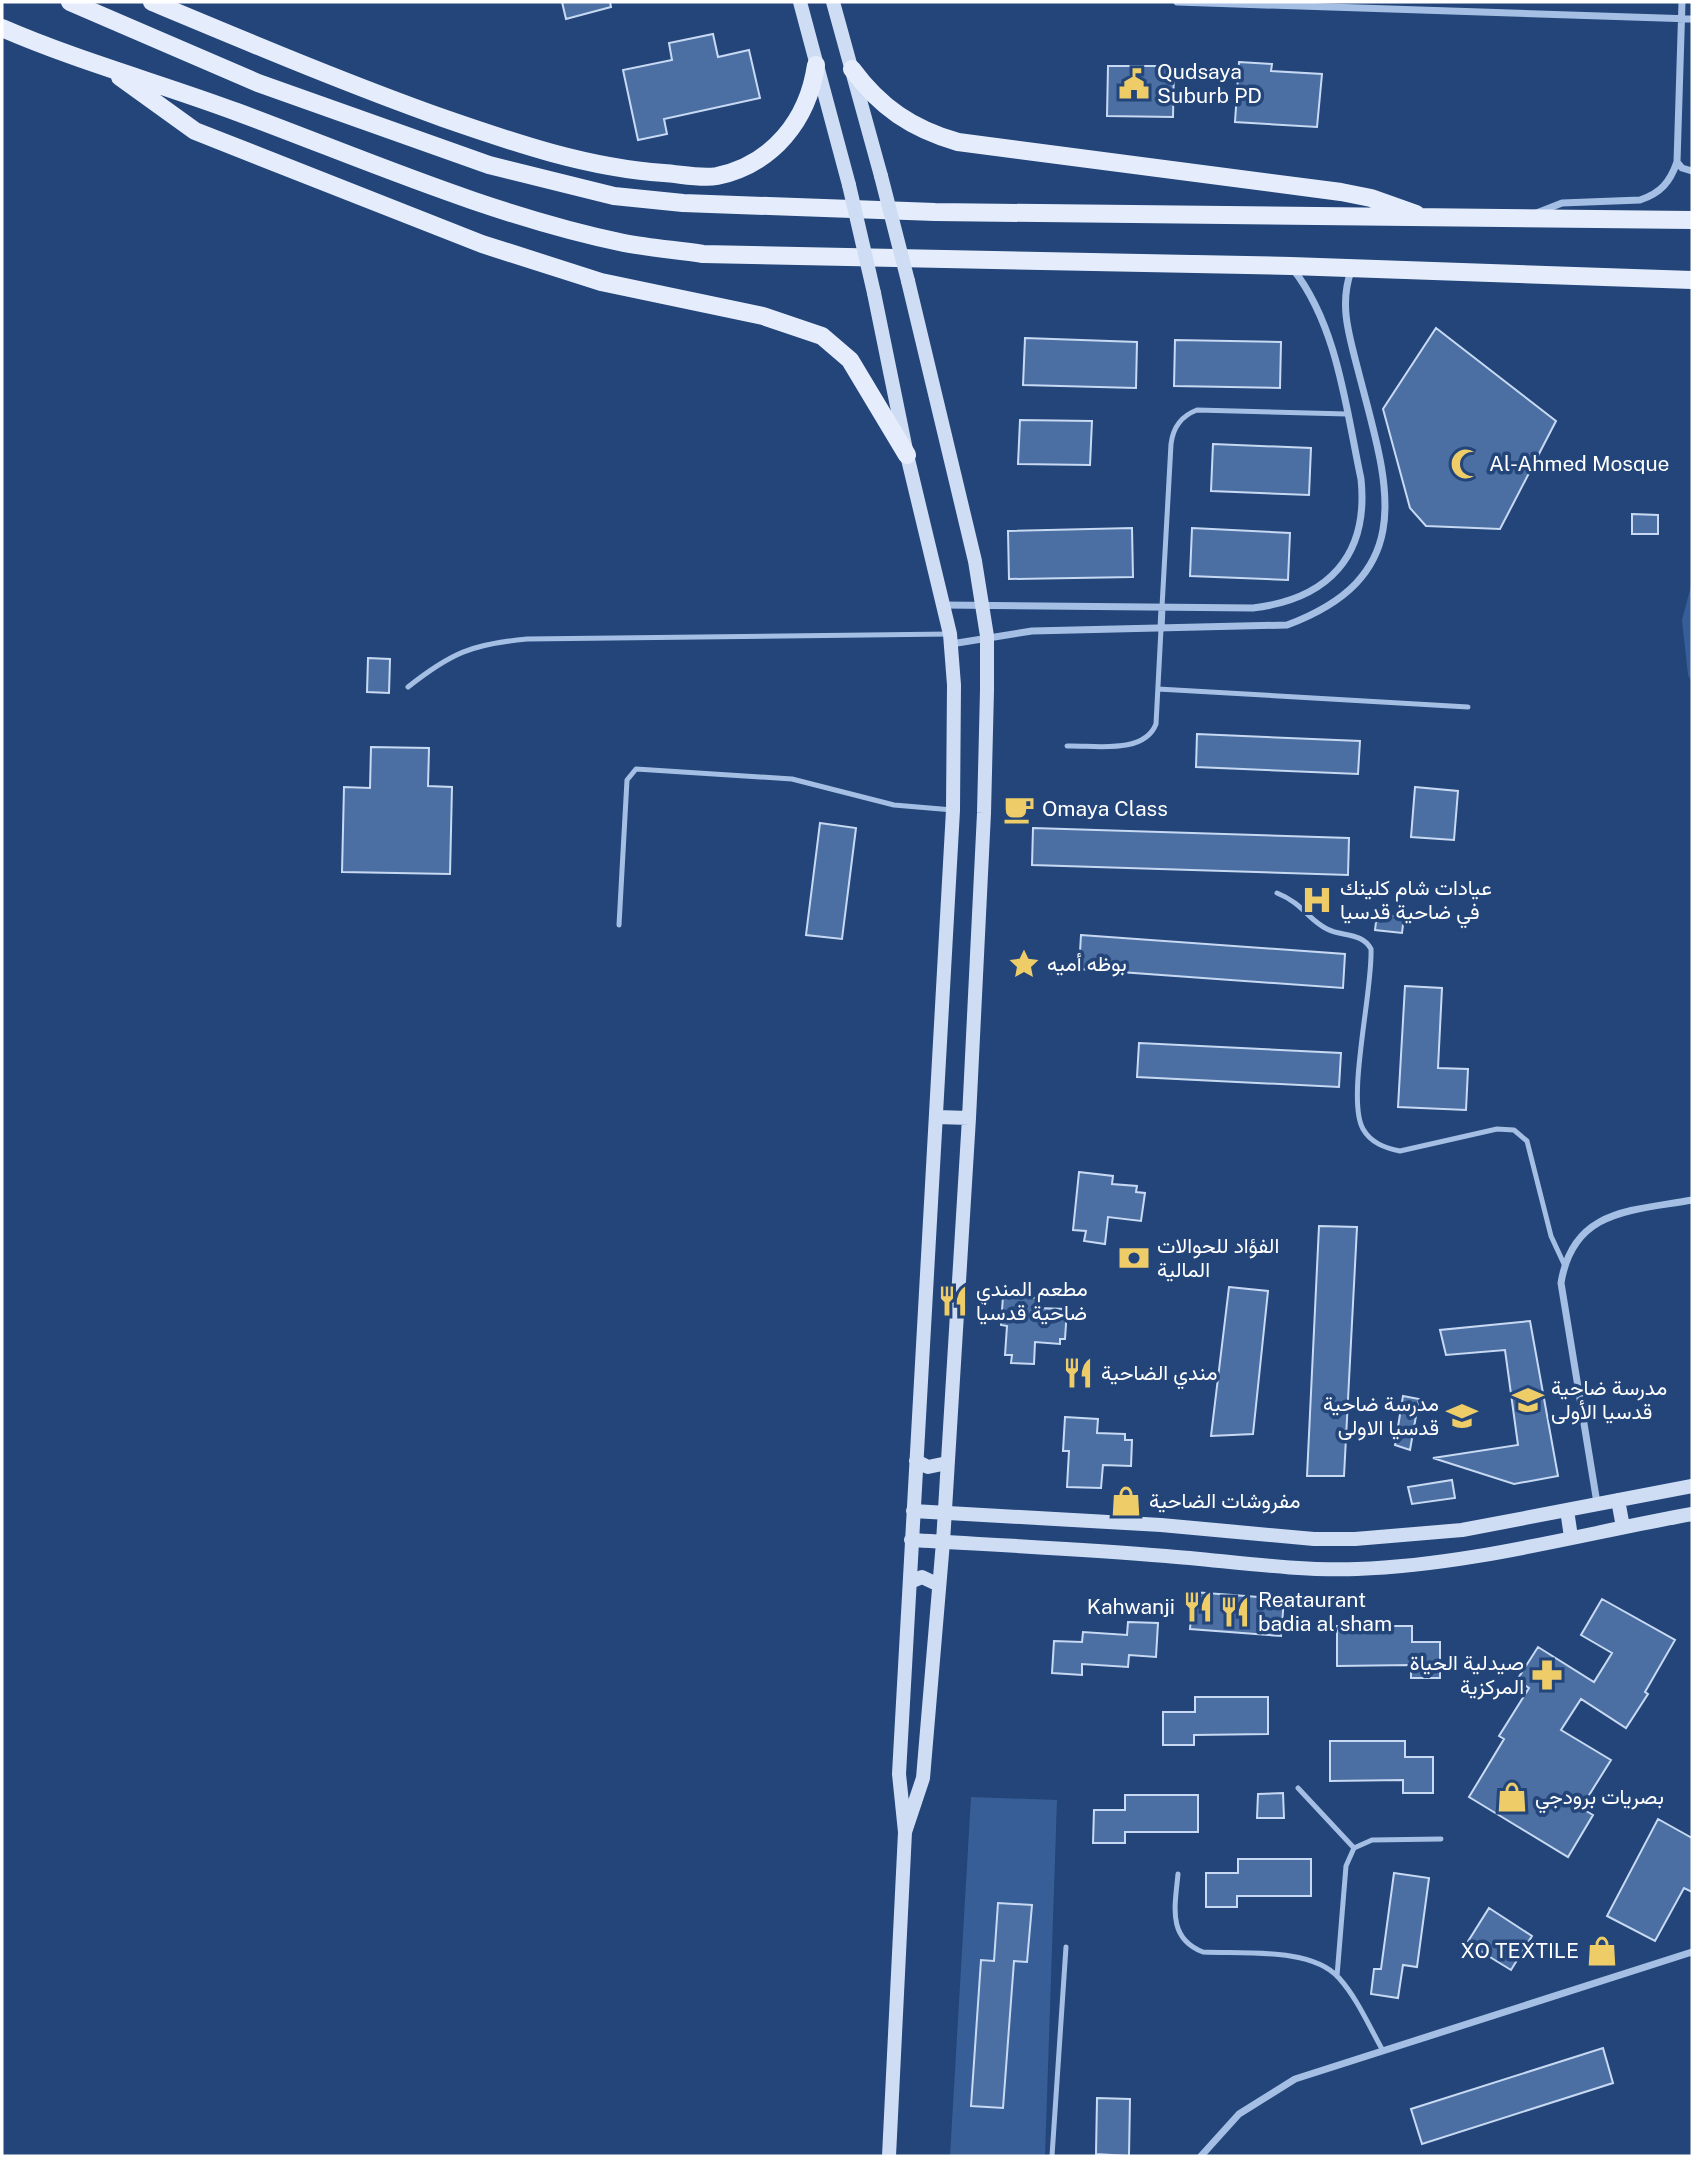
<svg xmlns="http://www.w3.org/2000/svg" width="1694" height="2158" font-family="'Public Sans',Vazirmatn,sans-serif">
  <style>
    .green { fill: #375e96 }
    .building { fill: #4c6fa3; stroke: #c8daf3; stroke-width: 2 }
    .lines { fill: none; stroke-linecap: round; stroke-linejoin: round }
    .service { stroke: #a5bfe4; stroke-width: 5 }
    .minor { stroke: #a5bfe4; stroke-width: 7 }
    .secondary { stroke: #ceddf4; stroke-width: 14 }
    .primary { stroke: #e5edfc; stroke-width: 18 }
    .secondary-bridge { stroke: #ceddf4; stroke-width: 14 }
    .labels { text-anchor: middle; stroke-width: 7; stroke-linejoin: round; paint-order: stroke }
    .poi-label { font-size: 21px; fill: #fff; stroke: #234579; text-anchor: start }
  </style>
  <rect width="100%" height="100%" fill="#234579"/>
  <!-- green -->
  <path class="green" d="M1692,582V682L1688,675L1682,620Z
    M971,1797L1057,1800L1045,2156H950Z"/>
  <!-- building -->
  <path class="building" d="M562,2H610L611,7L566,19Z
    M713,34L718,57L749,50L760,98L664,119L667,134L638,140L623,70L672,60L669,43Z
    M1239,62L1272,64L1271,71L1322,74L1317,127L1235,122Z
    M1108,66H1174L1173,117L1107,116Z
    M1436,328L1556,421L1500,529L1426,526L1410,508L1383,409Z
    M1025,338L1137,342L1136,388L1023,385Z
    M1175,340L1281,342L1280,388L1174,386Z
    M1020,420L1092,421L1090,465L1018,464Z
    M1213,444L1311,448L1309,495L1211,491Z
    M1632,514L1658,515V534H1632Z
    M1132,528L1133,577L1009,579L1008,531Z
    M1192,528L1290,533L1288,580L1190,576Z
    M368,658L390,659L389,693L367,692Z
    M1197,734L1360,741L1358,774L1196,767Z
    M371,747L429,748L428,786L452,787L450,874L342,872L344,787L370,788Z
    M1415,787L1458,791L1454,840L1411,837Z
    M820,823L856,828L842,939L806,935Z
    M1033,828L1349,838L1348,875L1032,865Z
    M1377,914L1404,917L1402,933L1375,930Z
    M1081,935L1345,954L1343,988L1079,969Z
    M1405,986L1442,988L1438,1068L1468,1069L1466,1110L1398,1107Z
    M1139,1043L1341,1053L1339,1087L1137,1077Z
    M1079,1172L1113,1176L1112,1184L1137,1186L1136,1192L1145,1193L1141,1221L1108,1217L1105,1244L1084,1241L1086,1231L1073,1230Z
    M1319,1226L1357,1227L1344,1476H1307Z
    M1229,1287L1268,1291L1253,1434L1211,1436Z
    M1003,1296L1037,1298L1036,1308L1067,1309L1065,1339H1060V1344L1035,1342L1034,1364L1011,1363L1012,1355H1005L1007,1326L1001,1325Z
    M1530,1321L1558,1476L1514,1484L1433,1458L1518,1445L1505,1350L1446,1355L1440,1330Z
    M1403,1396L1419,1399L1410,1450L1395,1445Z
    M1065,1417L1098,1419L1097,1433L1125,1434V1440H1132L1131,1466L1103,1465L1101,1488L1067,1487L1069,1451H1063Z
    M1452,1480L1455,1498L1412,1504L1408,1487Z
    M1193,1592L1284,1599L1281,1636L1190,1629Z
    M1602,1599L1675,1640L1645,1692L1648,1694L1626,1728L1581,1699L1561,1730L1611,1760L1581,1808L1593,1815L1568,1857L1469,1797L1504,1739L1499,1736L1529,1688L1517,1680L1538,1647L1594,1682L1612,1653L1581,1635Z
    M1128,1622L1158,1623L1156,1657L1129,1655L1128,1667L1082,1664V1675L1052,1673L1054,1641L1082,1642L1083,1632L1127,1635Z
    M1337,1626H1412V1642H1440V1678H1411V1665L1337,1666Z
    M1195,1697H1268V1734L1194,1735V1745H1163V1712H1195Z
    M1330,1741H1405V1757H1433V1793H1403V1780L1330,1781Z
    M1283,1793L1284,1818H1257L1258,1794Z
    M1125,1795H1198V1832H1125V1843H1093L1094,1810H1125Z
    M1658,1819L1692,1838V1892L1684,1888L1655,1941L1607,1916Z
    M1238,1859H1311V1896H1237V1907H1206V1873H1238Z
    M1394,1873L1429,1878L1417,1967L1403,1965L1398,1998L1371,1994L1374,1969H1381Z
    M998,1903L1032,1905L1027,1962L1014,1961L1003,2108L971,2106L981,1960L994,1961Z
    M1489,1908L1532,1936L1511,1970L1467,1943Z
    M1603,2048L1613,2083L1422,2144L1411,2109Z
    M1097,2098L1130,2099L1129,2156L1096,2154Z"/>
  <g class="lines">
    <!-- service -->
    <path class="service" d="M1162,607L1171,444C1173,427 1181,416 1197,410L1347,414
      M408,687C451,653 472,644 527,639L950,634
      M1158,689L1468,707
      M1067,746C1094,745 1144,755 1156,724L1161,629
      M1277,893C1304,904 1307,919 1327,929C1342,937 1362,932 1371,949C1373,990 1346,1099 1363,1129C1371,1143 1385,1148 1400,1151L1497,1129L1514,1130L1527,1141L1551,1236L1564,1264
      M619,925L627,780L636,769L792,779L894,805L953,810
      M1298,1788L1354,1848
      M1178,1874C1175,1906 1167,1938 1203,1952C1242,1954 1312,1947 1339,1978C1357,1998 1369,2026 1382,2049
      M1337,1976L1346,1866L1354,1848L1372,1840L1441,1839
      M1052,2156L1066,1947"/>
    <!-- minor -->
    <path class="minor" d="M1177,2L1692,19
      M1677,162L1682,168L1692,171
      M1534,214L1562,203L1640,200C1661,193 1670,182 1677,162L1682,2
      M943,605L1253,608C1328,599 1369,556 1361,479C1346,409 1338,327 1293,269
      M1161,629L1162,607
      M951,644L1032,631L1287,625C1424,574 1386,480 1358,370C1349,335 1339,305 1351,271
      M1597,1503L1561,1283C1573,1209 1631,1211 1692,1200
      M1201,2156L1239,2114L1295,2079L1692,1952"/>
    <!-- secondary -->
    <path class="secondary" d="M800,2L849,185
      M833,2L881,176
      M874,293L907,455L950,634L954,685L953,810L899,1774L905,1832L889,2156
      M937,1117L969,1118
      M916,1461L928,1467L947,1463
      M1618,1500L1623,1527
      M1567,1510L1571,1537
      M913,1511L1161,1525L1314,1539H1355L1462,1530L1692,1486
      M911,1540C996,1545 1081,1549 1166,1556C1230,1561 1293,1571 1357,1569C1470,1565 1581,1534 1692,1514
      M910,1582L922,1577L939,1585
      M905,1832L923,1778L943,1542L969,1118L984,813L987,690V636L975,561L908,281"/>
    <!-- primary -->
    <path class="primary" d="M70,2L258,83L489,165L614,196L683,203L935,212L1692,220
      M152,2C248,42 345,83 443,118C515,143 588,168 664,173C680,174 701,179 717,176C773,164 808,120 816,65
      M2,28C78,61 159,83 237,112C364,159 490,215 624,243C650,248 677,250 703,254L1291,266L1692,280
      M852,69C880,107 912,129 958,142L1341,192L1371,198L1416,214
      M120,77L195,131L482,244L601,282L763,316L822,336L850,360L907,455"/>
    <!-- secondary-bridge -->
    <path class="secondary-bridge" d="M881,176L908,281
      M849,185L874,293"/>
  </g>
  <!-- icons -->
  <defs>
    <g id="civic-bare" transform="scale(2.415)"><path d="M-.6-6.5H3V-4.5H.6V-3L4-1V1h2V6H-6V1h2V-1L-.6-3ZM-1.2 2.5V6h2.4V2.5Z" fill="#eecd69" stroke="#234579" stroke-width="2.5" paint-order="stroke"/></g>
    <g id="mosque-bare" transform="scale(2.415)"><path d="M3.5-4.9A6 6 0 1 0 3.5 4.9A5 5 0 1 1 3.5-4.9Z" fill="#eecd69" stroke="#234579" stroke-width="2.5" paint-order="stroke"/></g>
    <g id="cafe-bare" transform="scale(2.415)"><path d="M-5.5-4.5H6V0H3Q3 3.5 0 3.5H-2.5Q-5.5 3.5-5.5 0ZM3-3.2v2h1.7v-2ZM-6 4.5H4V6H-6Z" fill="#eecd69" stroke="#234579" stroke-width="2.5" paint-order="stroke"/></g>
    <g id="hospital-bare" transform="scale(2.415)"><path d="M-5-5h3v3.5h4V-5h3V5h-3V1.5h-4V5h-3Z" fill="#eecd69" stroke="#234579" stroke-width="2.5" paint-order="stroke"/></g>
    <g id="sight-bare" transform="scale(2.415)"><path d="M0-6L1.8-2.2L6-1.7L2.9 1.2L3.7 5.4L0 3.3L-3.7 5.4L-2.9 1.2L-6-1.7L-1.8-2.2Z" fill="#eecd69" stroke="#234579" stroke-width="2.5" paint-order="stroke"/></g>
    <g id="bank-bare" transform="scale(2.415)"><path d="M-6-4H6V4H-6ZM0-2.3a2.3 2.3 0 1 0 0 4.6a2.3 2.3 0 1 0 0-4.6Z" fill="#eecd69" stroke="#234579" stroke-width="2.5" paint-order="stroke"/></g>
    <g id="restaurant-bare" transform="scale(2.415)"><path d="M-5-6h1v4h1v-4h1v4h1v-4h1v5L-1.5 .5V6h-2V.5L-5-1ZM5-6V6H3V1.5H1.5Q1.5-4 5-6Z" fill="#eecd69" stroke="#234579" stroke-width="2.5" paint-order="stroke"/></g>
    <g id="school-bare" transform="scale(2.415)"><path d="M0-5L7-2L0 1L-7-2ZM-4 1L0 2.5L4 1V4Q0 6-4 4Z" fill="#eecd69" stroke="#234579" stroke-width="2.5" paint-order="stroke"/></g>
    <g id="shop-bare" transform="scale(2.415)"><path d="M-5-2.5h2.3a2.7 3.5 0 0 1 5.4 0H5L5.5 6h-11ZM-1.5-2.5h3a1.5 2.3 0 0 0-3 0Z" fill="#eecd69" stroke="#234579" stroke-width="2.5" paint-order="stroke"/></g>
    <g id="pharmacy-bare" transform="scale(2.415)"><path d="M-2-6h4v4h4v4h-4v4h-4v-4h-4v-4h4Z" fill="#eecd69" stroke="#234579" stroke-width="2.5" paint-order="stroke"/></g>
  </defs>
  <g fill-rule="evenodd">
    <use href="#civic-bare" x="1134" y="84"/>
    <use href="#mosque-bare" x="1466" y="464"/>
    <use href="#cafe-bare" x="1019" y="809"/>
    <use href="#hospital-bare" x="1317" y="900"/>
    <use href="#sight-bare" x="1024" y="964"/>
    <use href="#bank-bare" x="1134" y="1258"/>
    <use href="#restaurant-bare" x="953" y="1301"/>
    <use href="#restaurant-bare" x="1078" y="1373"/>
    <use href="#school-bare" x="1528" y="1400"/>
    <use href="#school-bare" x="1462" y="1416"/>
    <use href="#shop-bare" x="1126" y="1501"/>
    <use href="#restaurant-bare" x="1198" y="1607"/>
    <use href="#restaurant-bare" x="1235" y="1612"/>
    <use href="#pharmacy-bare" x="1547" y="1675"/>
    <use href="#shop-bare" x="1512" y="1797"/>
    <use href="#shop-bare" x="1602" y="1951"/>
  </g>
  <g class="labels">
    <!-- poi labels -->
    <g class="poi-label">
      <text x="1157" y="79">Qudsaya<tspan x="1157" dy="24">Suburb PD</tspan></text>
      <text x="1489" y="471">Al-Ahmed Mosque</text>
      <text x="1042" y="816">Omaya Class</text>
      <text x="1340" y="895">عيادات شام كلينك<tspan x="1340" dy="24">في ضاحية قدسيا</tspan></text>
      <text x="1047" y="971">بوظه أميه</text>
      <text x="1157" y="1253">الفؤاد للحوالات<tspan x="1157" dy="24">المالية</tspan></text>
      <text x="976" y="1296">مطعم المندي<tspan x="976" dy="24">ضاحية قدسيا</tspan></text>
      <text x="1101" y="1380">مندي الضاحية</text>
      <text x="1551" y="1395">مدرسة ضاحية<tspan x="1551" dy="24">قدسيا الأولى</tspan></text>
      <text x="1439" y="1411" text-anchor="end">مدرسة ضاحية<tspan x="1439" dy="24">قدسيا الاولى</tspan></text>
      <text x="1149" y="1508">مفروشات الضاحية</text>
      <text x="1258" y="1607">Reataurant<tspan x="1258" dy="24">badia al sham</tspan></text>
      <text x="1175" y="1614" text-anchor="end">Kahwanji</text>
      <text x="1524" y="1670" text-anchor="end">صيدلية الحياة<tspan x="1524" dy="24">المركزية</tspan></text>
      <text x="1535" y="1804">بصريات برودجي</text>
      <text x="1579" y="1958" text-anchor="end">XO TEXTILE</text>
    </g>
  </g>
  <!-- border -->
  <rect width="1694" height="2158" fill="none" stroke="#ffffff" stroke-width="7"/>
</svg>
